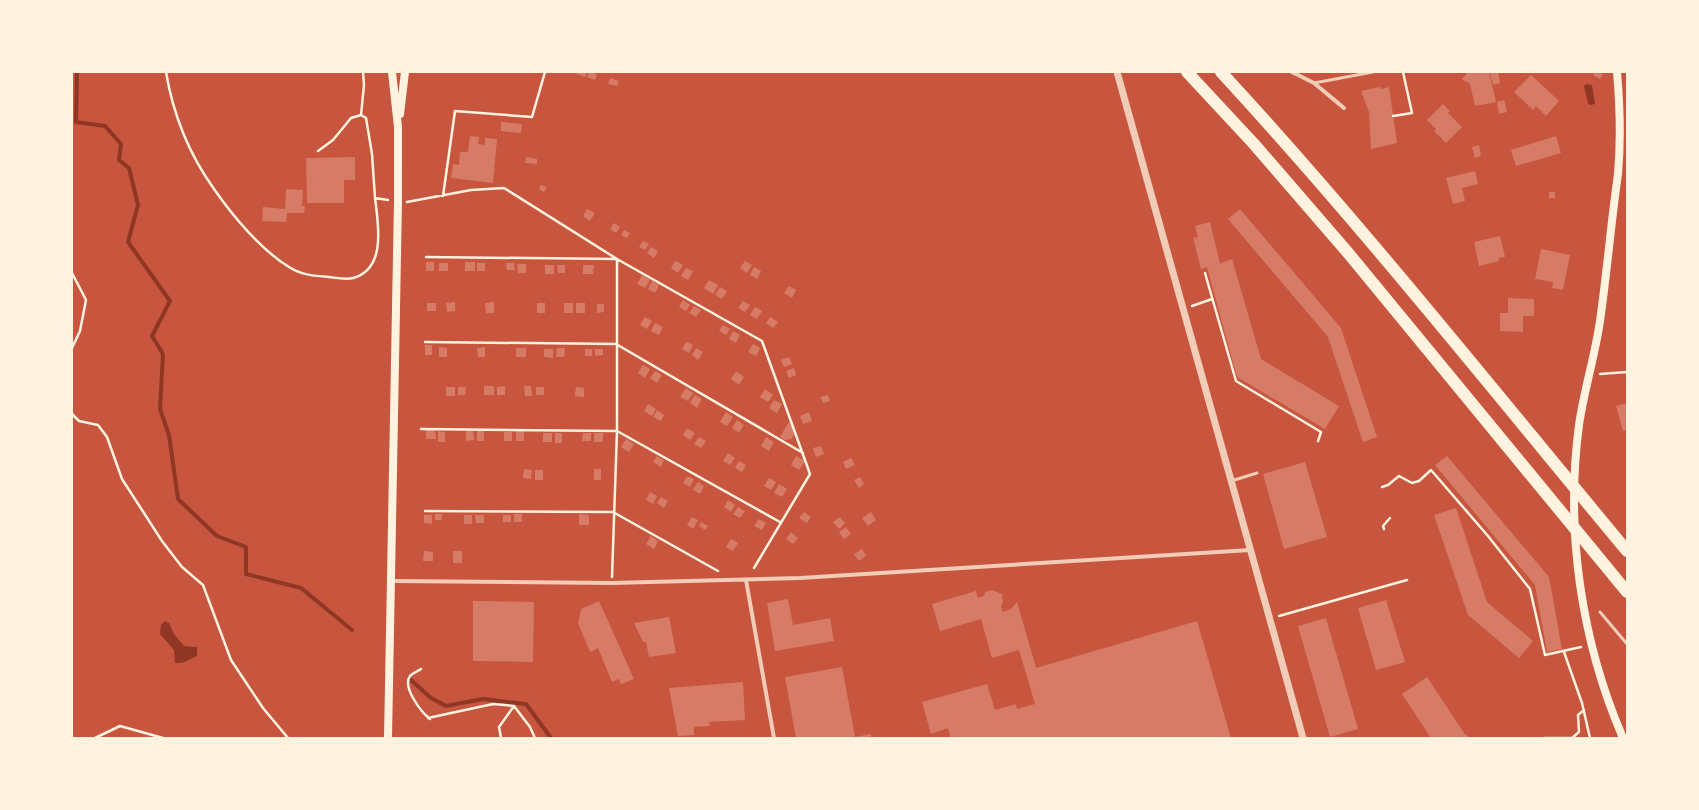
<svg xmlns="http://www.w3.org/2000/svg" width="1699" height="810" font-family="'Noto Sans',sans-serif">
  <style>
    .water { fill: #8f3625 }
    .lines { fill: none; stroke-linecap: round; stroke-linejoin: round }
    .stream { stroke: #8f3625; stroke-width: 4 }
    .building { fill: #d67c66 }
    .path { stroke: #fff3e0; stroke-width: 2.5 }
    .service { stroke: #f1ccb7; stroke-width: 3 }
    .minor { stroke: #f1ccb7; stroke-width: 4 }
    .tertiary { stroke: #f1ccb7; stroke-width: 7 }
    .secondary { stroke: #fff3e0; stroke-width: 8 }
    .motorway { stroke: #fff3e0; stroke-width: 12 }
  </style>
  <rect width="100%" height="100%" fill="#c8553d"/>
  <!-- water -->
  <path class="water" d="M1586,84L1592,85L1595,104L1590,105L1588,103L1584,86Z
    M165,621L169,623L174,634L184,646L197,647V656L182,663H175L174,650L160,634L161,625Z"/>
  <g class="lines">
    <!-- stream -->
    <path class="stream" d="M77,72L76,122L105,126L121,144L119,160L129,168L138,205L128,242L170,301L152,336L163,354L160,409L169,435L178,499L217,536L246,547V574L301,588L352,630
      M411,680L431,698L446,706L483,699L526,704L551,738"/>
  </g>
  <!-- building -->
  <path class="building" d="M577,72H587L585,77L577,74Z
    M589,72L597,74L595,80L587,77Z
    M1468,72H1489L1496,102L1475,106L1470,84L1462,79Z
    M1490,72H1498L1500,83L1493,85Z
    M1595,72L1603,74L1600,79L1593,75Z
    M1531,75L1559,101L1546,116L1536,106L1533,110L1514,92Z
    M610,78L619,81L617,86L608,84Z
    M1380,87L1381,89L1389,87L1397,143L1371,149L1369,112L1361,91Z
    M1504,100L1507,112L1499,114L1497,102Z
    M1443,104L1450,111L1448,113L1462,127L1446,143L1434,131L1436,129L1427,120Z
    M501,122L522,124L521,133L501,131Z
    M470,136L479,137L478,144L485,145V138L497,139L493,183L451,178L453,164L459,165L460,152H468Z
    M1556,136L1561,153L1516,166L1511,150Z
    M1479,145L1481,156L1475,158L1472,147Z
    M355,157V180H344V203H307L306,158Z
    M526,157L537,159V164L525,163Z
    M1475,171L1478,184L1462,188L1465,201L1453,204L1446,178Z
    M541,185L547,187L544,192L539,189Z
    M286,189L303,190L302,206H305L304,213H287L286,222L262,221L263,207L285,209Z
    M1549,192H1555V198H1549Z
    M587,209L595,213L590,221L583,216Z
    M1240,209L1341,328L1377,437L1363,442L1328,337L1228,219Z
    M1210,222L1220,263L1210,267L1232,259L1261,359L1339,406L1325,429L1237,377L1207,267L1201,269L1193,238L1198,237L1195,226Z
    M614,223L620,227L616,233L610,229Z
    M624,230L630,233L627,238L621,235Z
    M1500,236L1505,257L1499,258V261L1479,266L1474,242Z
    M643,241L649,244L645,250L639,247Z
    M651,247L658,251L654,258L647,253Z
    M1541,249L1570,255L1563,290L1552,288L1553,282L1535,279Z
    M675,261L683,265L678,273L671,268Z
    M745,261L752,265L747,273L740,268Z
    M426,262H434V271H426Z
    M465,262H475V271H465Z
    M439,263H448V271H439Z
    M477,263H485V271H477Z
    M506,263H514L515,270H507Z
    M517,264H526V273H518Z
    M545,265H554V274H545Z
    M557,265H565V273H558Z
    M583,265H594L593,274H583Z
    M754,267L761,271L757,279L750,275Z
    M686,268L693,271L688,280L681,276Z
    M642,275L650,280L645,288L637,284Z
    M709,280L718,285L713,294L704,288Z
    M652,281L659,285L655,293L648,289Z
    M789,286L796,290L792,298L784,293Z
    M720,287L727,291L722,299L715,295Z
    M1508,298L1534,299V316H1523V332L1500,331V313H1508Z
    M683,300L690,305L686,311L679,307Z
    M743,301L750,305L745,312L738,308Z
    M455,302V311L447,312L446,303Z
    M494,302V313H486L485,303Z
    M427,303H436V311H427Z
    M537,303H545V313H537Z
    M564,303H573V313H564Z
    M576,303H585V313H576Z
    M597,304H604V312L597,313Z
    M694,306L701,310L696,317L689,313Z
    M755,307L762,311L757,319L750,315Z
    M645,317L652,321L647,329L640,325Z
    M770,317L778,322L773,328L766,323Z
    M655,323L663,327L659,335L651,331Z
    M723,325L730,329L726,335L719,331Z
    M733,331L740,335L736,343L729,339Z
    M686,342L693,345L689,353L682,349Z
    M753,344L760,348L756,356L748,352Z
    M425,345H432V355H425Z
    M439,347L447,348V357H439Z
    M485,347V357H478L477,348Z
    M516,348H526V357H516Z
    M557,348H565L564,357H556Z
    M696,348L703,352L698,360L692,355Z
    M544,349H553V358L544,357Z
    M585,349H592V356H585Z
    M595,349H603V355L595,356Z
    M789,357L792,364L784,367L781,360Z
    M643,365L650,369L645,378L638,373Z
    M794,368L796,375L789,378L786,371Z
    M655,371L662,375L657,383L650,378Z
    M736,371L744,377L739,385L731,379Z
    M484,386H494V395H484Z
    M505,386V395H497V387Z
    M524,386H531L532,396H525Z
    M446,387H455V396H446Z
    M458,387H466L465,395H458Z
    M536,387H544V395H536Z
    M576,387L584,388V397L575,396Z
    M686,388L693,393L688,401L680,397Z
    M765,389L773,395L768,402L760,397Z
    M695,395L702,399L697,408L690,403Z
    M828,395L830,401L823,403L820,397Z
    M774,400L782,404L777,413L769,408Z
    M1627,403V430L1623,431L1616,406Z
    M648,404L656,409L652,416L644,411Z
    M657,410L664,415L661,421L653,417Z
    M726,412L733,417L727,426L720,422Z
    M809,412L812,421L803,424L800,416Z
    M737,420L744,425L739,433L732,428Z
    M791,422L794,435L791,439L785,440L780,437L788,423Z
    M687,428L695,433L690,440L683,435Z
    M426,430H435L436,439H426Z
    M438,431L445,432V442H438Z
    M466,431H473L474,440L466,441Z
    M477,431H484V441H477Z
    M516,431H524V441H516Z
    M504,432H512V441H504Z
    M543,433H552V442H543Z
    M555,433H562V443H555Z
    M583,433H591V441H582Z
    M594,433H603V442H594Z
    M699,437L706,441L701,448L694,444Z
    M766,437L774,442L769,451L761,446Z
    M626,439L634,444L629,452L621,447Z
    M821,446L824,454L816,457L813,448Z
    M728,453L735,458L730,465L723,461Z
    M657,456L664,460L661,467L653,462Z
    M796,456L805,461L799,470L791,465Z
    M1447,456L1549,577L1562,649L1547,652L1535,585L1435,465Z
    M851,458L855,465L846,469L843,462Z
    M739,461L746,465L742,472L735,468Z
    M1305,462L1327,537L1284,549L1263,474Z
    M524,469L532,470L531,479L523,478Z
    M594,469H601V480H594Z
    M535,470H543V480H535Z
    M687,476L694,479L690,487L683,483Z
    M860,477L864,484L859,488L854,480Z
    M769,478L776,482L771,490L764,486Z
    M698,482L704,486L700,494L693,490Z
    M779,484L787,489L782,497L774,493Z
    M650,492L657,496L653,504L646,500Z
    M661,497L668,501L664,508L657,503Z
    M728,500L735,505L731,512L724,507Z
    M738,507L745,511L740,518L733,514Z
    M1456,508L1487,602L1533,641L1519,658L1468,615L1434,515Z
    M804,512L811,517L807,523L799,518Z
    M871,512L876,520L868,526L862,518Z
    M435,514H442V520H435Z
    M514,514H522V522H514Z
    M579,514L589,515V525H579Z
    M424,515H432V524L424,523Z
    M464,515H472V524H464Z
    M475,515H484V523H476Z
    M503,515H511V522H503Z
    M692,517L698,520L693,529L687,525Z
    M840,517L845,523L839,529L833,522Z
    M759,519L766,523L762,530L754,526Z
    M701,522L708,526L705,530L699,526Z
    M846,527L851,534L844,539L839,532Z
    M791,532L798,538L793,544L786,539Z
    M651,536L658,541L654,549L646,544Z
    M731,539L738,543L733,551L726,547Z
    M862,549L866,556L859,561L854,554Z
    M424,551L433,552V561H423Z
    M453,551H462V563H453Z
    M992,590L1002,594L1003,601L1001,607L1003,612L1011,609L1017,602L1036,668L1197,621L1231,738H951L948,728L931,734L922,702L987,684L995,710L1016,704L1017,709L1035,704L1019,650L992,658L981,619L940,631L932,604L976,591L978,598L984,596L985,592Z
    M788,599L793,625L830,618L834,641L775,651L767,603Z
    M1386,600L1405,662L1376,670L1358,608Z
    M473,601L534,602L533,662L473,661Z
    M599,601L634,679L621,684L619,679L612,682L598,648L590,652L578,623L581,609Z
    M669,617L676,653L649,657L646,642H643L634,623Z
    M1326,618L1358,729L1330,737L1298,626Z
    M842,667L855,737L871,734V738H796L785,677Z
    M1427,677L1464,733L1470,738H1431L1402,694Z
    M743,682L745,720L709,722L710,726L694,727V735L678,736L669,688Z"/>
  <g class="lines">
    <!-- path -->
    <path class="path" d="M166,72C173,114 189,154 214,189C232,215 261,250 289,267C301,275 315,276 329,277C337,278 346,280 353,278C387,269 378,223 375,198L388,200
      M361,115L364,85L363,72
      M1393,116L1412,113L1403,72
      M318,151L333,140L351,118L361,115L366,118L372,154L375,198
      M443,196L455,111L532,117L545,72
      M407,202L471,190L504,188L617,259L762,341L810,474L754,568
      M426,257L617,259V431L612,577
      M72,273L86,300L80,331L72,348
      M1205,273L1236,381L1321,432L1318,441
      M1192,306L1212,299
      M425,342L616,344L803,453
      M1600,374L1627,372
      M72,414L79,421L98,425L107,437L122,479L162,541L182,567L203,585L231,660L263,708L288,738
      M421,429L617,431L780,522
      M1382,487L1388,485L1399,476L1412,483L1419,481L1431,470L1488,536L1530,589L1545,655L1581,647
      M425,511L613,512L718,571
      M1384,529L1383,526L1390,518
      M1279,616L1407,580
      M1564,652L1582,703L1590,738
      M421,669C418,671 413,673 410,676C402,687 421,712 430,719
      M428,718L493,704L514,706L530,727L535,738
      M95,738L120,726L163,738
      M501,738L499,727L514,706
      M1545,738H1572L1579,732L1578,715L1584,710"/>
    <!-- service -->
    <path class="service" d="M1314,83L1373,72
      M1231,481L1257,473
      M1600,612L1627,644"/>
    <!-- minor -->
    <path class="minor" d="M1292,72L1314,83L1344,108
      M746,580L774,738
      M391,581L612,583L800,578L1250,550"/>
    <!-- tertiary -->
    <path class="tertiary" d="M1117,72L1303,738"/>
    <!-- secondary -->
    <path class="secondary" d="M1617,72C1620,106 1621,140 1618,174C1611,223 1607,272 1600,321C1595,356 1584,390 1579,425C1565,530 1581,641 1623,738
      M400,114L405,72
      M388,738L398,201V127L392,72"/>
    <!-- motorway -->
    <path class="motorway" d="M1187,72L1254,144L1349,254L1627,592
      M1221,72C1363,226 1493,390 1627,551"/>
  </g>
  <!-- border -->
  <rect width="1699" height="810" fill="none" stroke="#fff3e0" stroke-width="146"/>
</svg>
